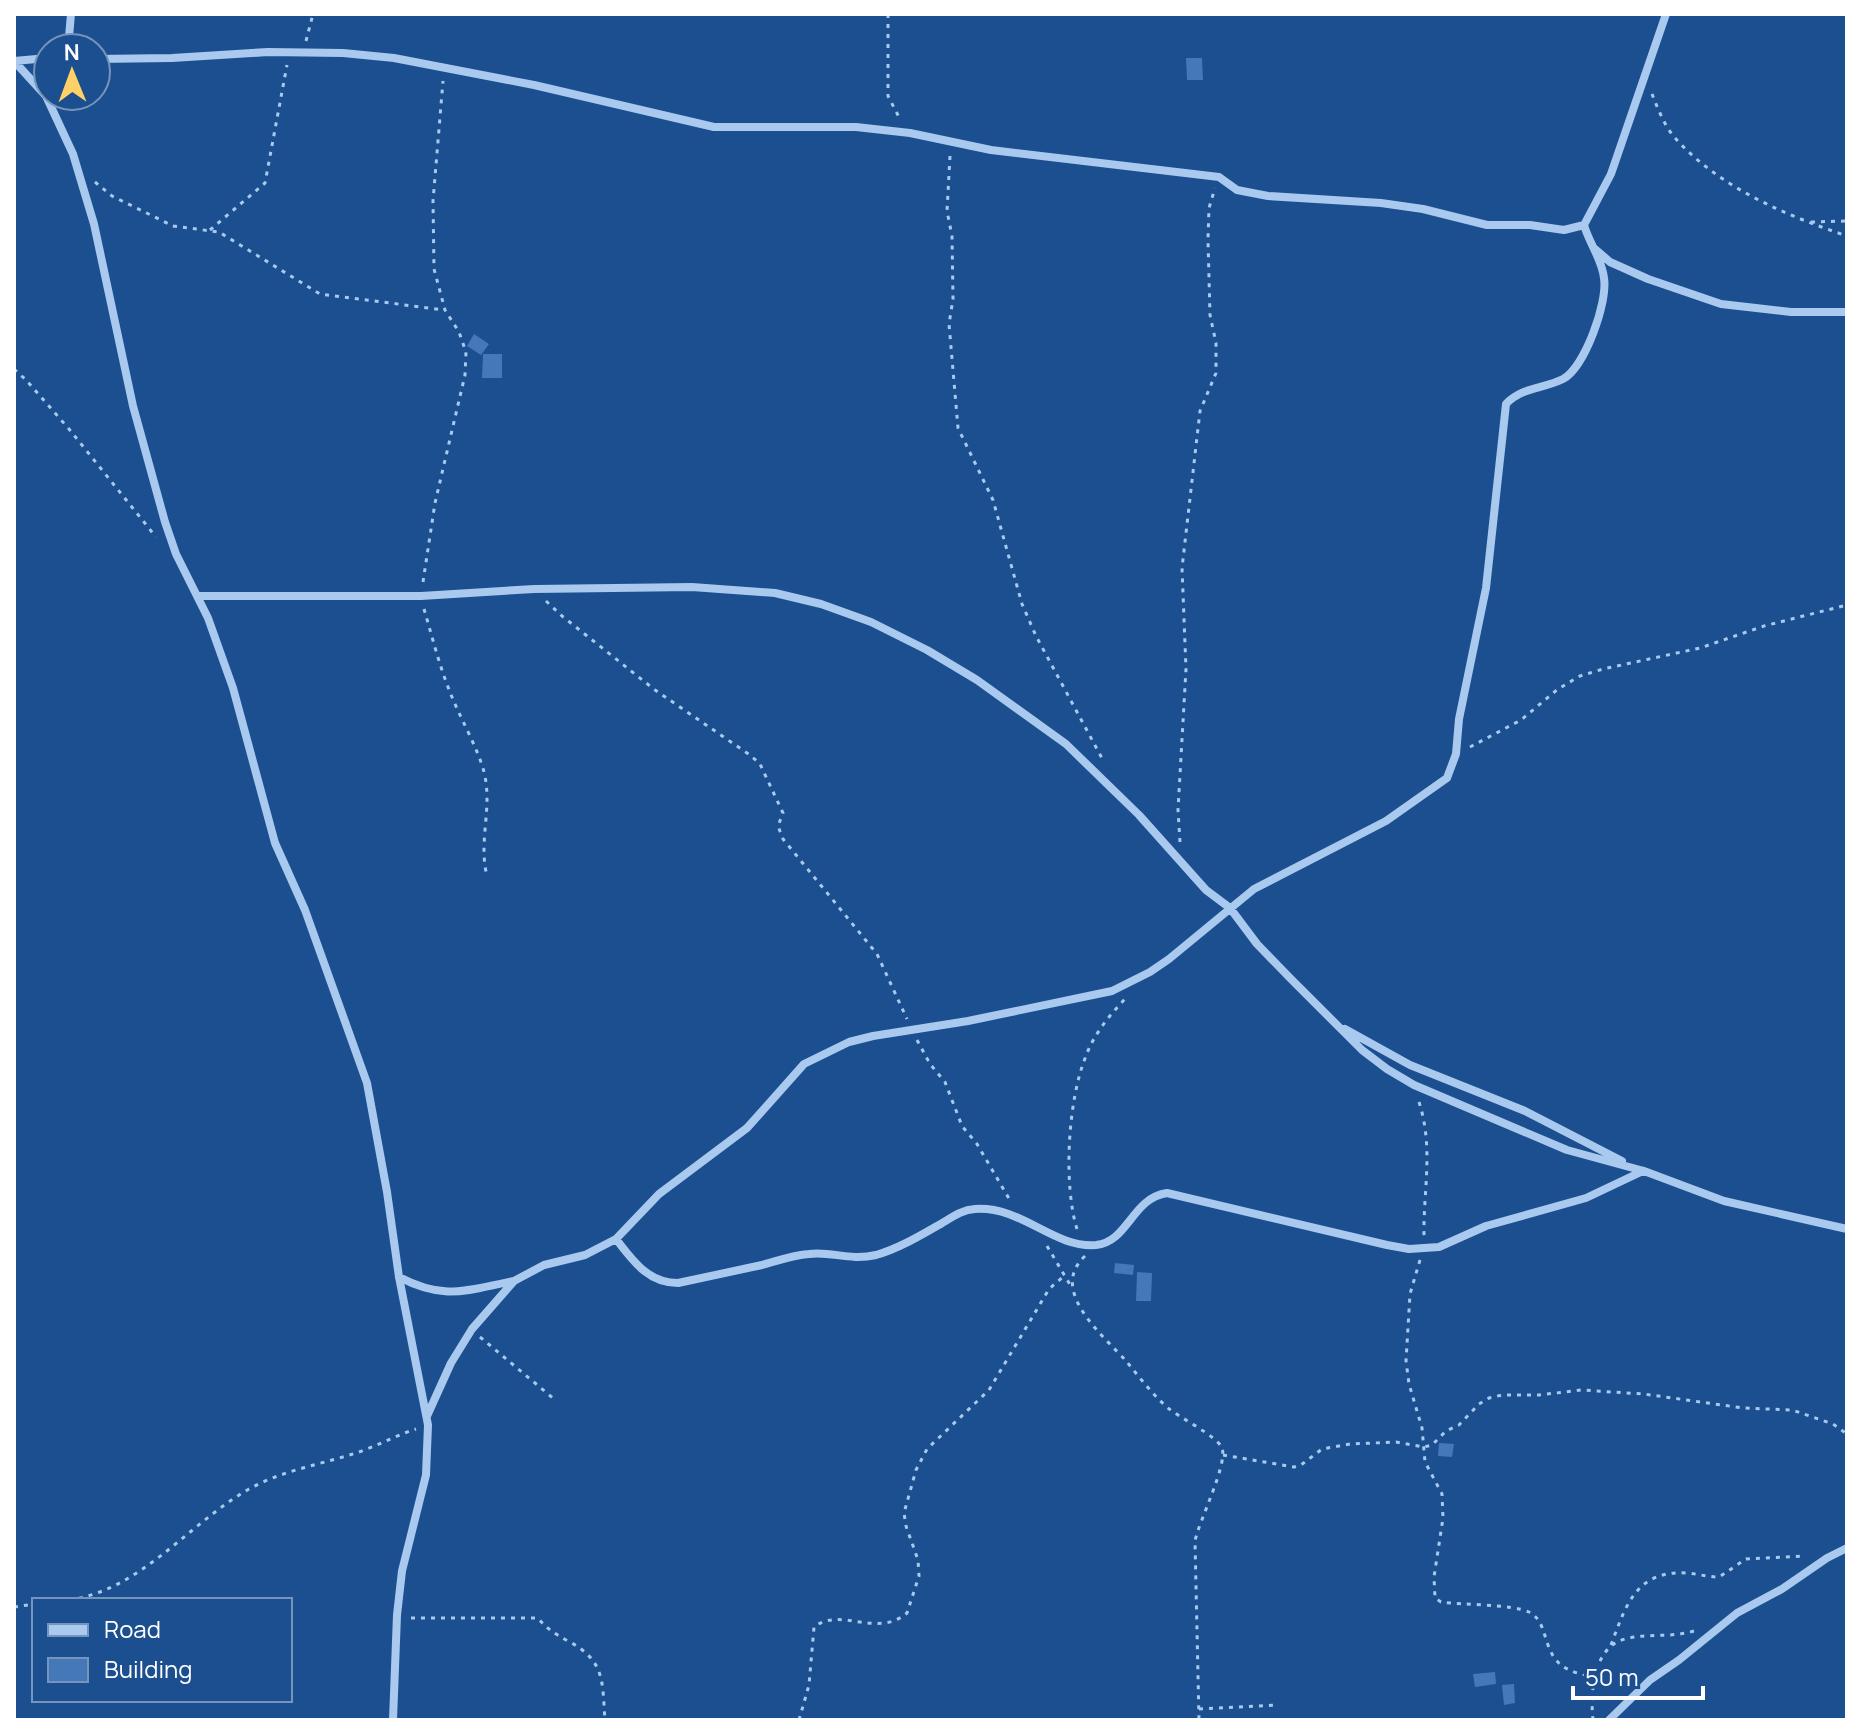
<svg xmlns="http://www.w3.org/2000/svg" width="1861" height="1734" font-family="Manrope,sans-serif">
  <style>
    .building { fill: #4478b7 }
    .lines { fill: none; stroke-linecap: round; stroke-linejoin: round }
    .path { stroke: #a9c9ee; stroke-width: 3; stroke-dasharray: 4 6; stroke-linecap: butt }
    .street { stroke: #a9c9ee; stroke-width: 8 }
  </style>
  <rect width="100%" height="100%" fill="#1b4f8f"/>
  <!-- building -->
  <path class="building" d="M1186,58H1202L1203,80H1187Z
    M474,334L489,344L481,355L467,346Z
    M483,354H502V378H482Z
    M1115,1263L1134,1265L1133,1275L1114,1273Z
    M1137,1272L1152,1273L1151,1301H1136Z
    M1439,1443L1454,1444L1452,1457L1438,1456Z
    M1495,1672L1496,1684L1475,1687L1473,1674Z
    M1514,1684L1515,1703L1504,1705L1502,1685Z"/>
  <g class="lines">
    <!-- path -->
    <path class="path" d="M888,14V96L900,119
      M306,41L313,14
      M1652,94C1658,109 1664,125 1675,138C1720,188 1785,215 1847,236
      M950,156L947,211L952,236L953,299L949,324L958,428L993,500L1022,604L1036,636L1104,762
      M95,182L112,196L173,226L219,232L320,294L444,310
      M1811,222L1847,221
      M210,230L265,183L287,65
      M14,369L26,380L69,429L156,537
      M423,582L435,503L465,375L466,352L459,332L445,310L434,269L433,201L443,81
      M546,601L562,616L655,690L750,755L760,764L783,813L778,826L783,839L877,954L907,1019
      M424,609C432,636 439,665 450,692C459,716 478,748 484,772C493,808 478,841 487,876
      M1470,747L1521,720L1558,689L1580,676L1603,669L1700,648L1764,626L1847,605
      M1180,842L1178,810L1186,669L1182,568L1200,411L1216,373V343L1210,315L1208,240L1209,208L1215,188
      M917,1040L930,1064L945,1082L962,1126L977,1144L1011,1202
      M1419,1102C1434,1148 1423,1191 1424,1237
      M1077,1229C1063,1184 1068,1099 1086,1056C1094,1034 1109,1016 1125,999
      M1047,1246L1072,1288
      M1085,1256C1047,1291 1105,1337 1127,1362C1140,1378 1152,1394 1168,1408C1180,1418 1217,1436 1222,1448C1228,1464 1199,1521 1195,1541L1199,1720
      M1420,1260L1410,1294L1406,1361L1409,1384L1422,1428L1425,1462L1442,1494L1443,1518L1434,1577L1435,1598L1441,1602C1463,1605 1511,1604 1529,1612C1556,1626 1533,1671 1595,1676
      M480,1337L554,1399
      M1223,1455L1294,1467L1301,1465L1322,1449L1350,1444L1396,1442L1424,1447L1432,1445L1446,1431L1459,1425L1479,1404L1489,1398L1502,1395H1539L1581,1390L1644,1394L1743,1408L1792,1410L1833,1424L1847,1434
      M69,1600C141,1590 188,1524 249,1489C283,1470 323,1464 359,1452C379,1445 397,1435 416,1429
      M14,1607L34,1604
      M411,1618H538C547,1629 555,1634 568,1641C606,1661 602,1682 605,1720
      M1611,1645C1626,1605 1636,1570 1687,1573C1698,1574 1708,1577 1719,1577L1746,1559L1805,1556
      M1199,1709L1277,1705
      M799,1720L809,1685L814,1627C841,1606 876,1639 907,1613L919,1576L918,1560L906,1526L904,1513L916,1470L927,1449L989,1390L1049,1289L1064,1276
      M1593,1720C1590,1693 1593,1647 1625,1639C1647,1633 1671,1638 1694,1631"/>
    <!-- street -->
    <path class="street" d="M68,48L71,14
      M96,59L172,58L268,52L343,53L394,58L534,85L714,127H856L910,133L991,150L1219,177L1237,190L1268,196L1381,203L1423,209L1487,225H1530L1564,230L1584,225L1611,174L1666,14
      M14,61L46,96L73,154L94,224L133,406L165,522L176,554L208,618L233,688L275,843L305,910L367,1083L387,1192L399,1277L428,1425L426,1475L402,1571L397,1615L393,1720
      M14,61L48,58
      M1595,249L1610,262L1648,279L1721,304L1791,312H1847
      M198,596H421L534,589L692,587L775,593L821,604L871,622L927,650L977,680L1066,744L1139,815L1206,890L1230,908L1257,944L1291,979L1362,1050L1387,1069L1414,1085L1567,1150L1644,1171L1724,1201L1847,1229
      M1345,1029L1410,1065L1525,1111L1622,1161
      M616,1239C633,1261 648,1283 678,1283C706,1277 734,1271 762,1265C777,1261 793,1255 809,1254C832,1251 849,1261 876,1255C897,1249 918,1237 937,1226C950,1219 960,1210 975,1209C1023,1206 1052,1248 1096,1245C1128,1242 1132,1198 1167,1193L1387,1245L1409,1249L1439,1247L1486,1226L1586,1198L1643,1171
      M399,1277C445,1301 466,1290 514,1281
      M427,1416L451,1363L472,1329L514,1281L544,1265L585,1255L616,1239L659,1194L747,1128L804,1064L849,1042L873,1036L968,1021L1112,991L1150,972L1169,959L1254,889L1386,821L1447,778L1456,754L1459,719L1486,588L1506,404C1522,387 1543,389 1563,379C1585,367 1608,302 1604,278C1602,259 1589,243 1584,225
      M1609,1720L1650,1680L1679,1660L1737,1613L1782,1589L1827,1558L1847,1548"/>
  </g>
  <!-- border -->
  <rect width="1861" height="1734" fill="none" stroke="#ffffff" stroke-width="32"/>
  <!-- legend -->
  <rect x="32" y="1598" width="260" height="104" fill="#1b4f8f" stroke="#7695bc" stroke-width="2"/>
  <rect x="48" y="1624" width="40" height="12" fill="#a9c9ee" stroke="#7695bc" stroke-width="2"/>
  <text x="104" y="1638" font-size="24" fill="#ffffff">Road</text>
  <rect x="48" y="1658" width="40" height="24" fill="#4478b7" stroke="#7695bc" stroke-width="2"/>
  <text x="104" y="1678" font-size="24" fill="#ffffff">Building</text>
  <!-- north arrow -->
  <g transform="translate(72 72) rotate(359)"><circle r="38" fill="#1b4f8f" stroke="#7695bc" stroke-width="2"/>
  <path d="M0-6L14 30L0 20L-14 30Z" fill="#ffd166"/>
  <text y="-12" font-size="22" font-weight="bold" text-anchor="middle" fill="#ffffff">N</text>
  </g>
  <!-- scale -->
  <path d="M1573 1686v12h130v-12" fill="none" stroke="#ffffff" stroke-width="4"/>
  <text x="1585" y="1686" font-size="24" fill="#ffffff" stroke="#1b4f8f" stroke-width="6" paint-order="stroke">50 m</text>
</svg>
